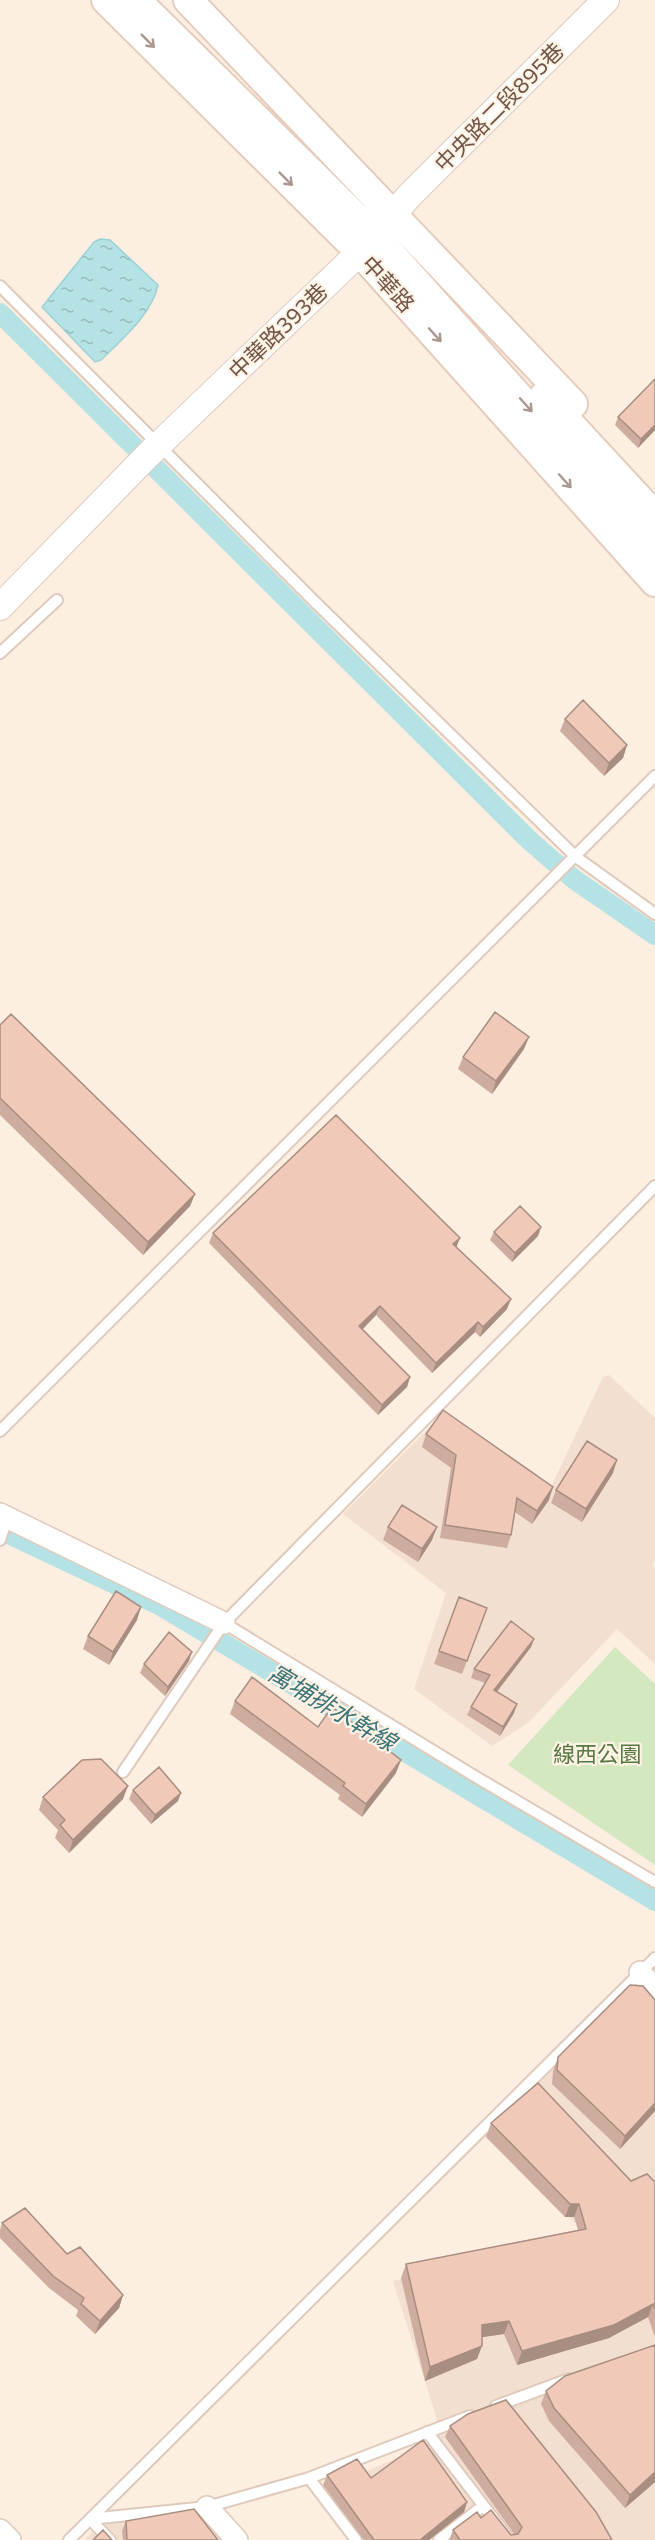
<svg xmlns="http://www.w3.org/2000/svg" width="655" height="2540" font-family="Commissioner,'Noto Sans TC',sans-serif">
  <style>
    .residential { fill: #f3dfcf }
    .green { fill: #d4e8bf }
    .water { fill: url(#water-ripples); stroke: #9cd2d6; stroke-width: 1.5 }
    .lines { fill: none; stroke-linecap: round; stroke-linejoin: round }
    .canal { stroke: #b5e2e4; stroke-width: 20 }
    .service-casing { stroke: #dfcabc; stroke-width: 14 }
    .minor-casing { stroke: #dfcabc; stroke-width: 24 }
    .tertiary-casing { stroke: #dfcabc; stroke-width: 28 }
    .secondary-casing { stroke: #e6ccbc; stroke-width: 32 }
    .service { stroke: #fff; stroke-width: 10 }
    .minor { stroke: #fff; stroke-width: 21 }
    .tertiary { stroke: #fff; stroke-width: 26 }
    .secondary { stroke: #fff; stroke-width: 28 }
    .wall { fill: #cead9e }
    .shaded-wall { fill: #a88d81 }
    .building { fill: #f0c9b8; stroke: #a88d81; stroke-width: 1.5 }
    .oneway { stroke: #aa9891 }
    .labels { text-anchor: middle; stroke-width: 4.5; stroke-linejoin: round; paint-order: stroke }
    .street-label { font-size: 22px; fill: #725348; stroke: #fff3e6 }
    .park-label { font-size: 22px; fill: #567841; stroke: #fff3e6 }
    .water-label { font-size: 24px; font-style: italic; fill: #3c7378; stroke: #fff3e6 }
  </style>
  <defs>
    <pattern id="water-ripples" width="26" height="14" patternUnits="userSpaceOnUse" patternTransform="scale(1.5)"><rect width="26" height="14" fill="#b5e2e4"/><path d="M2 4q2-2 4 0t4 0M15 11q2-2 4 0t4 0" fill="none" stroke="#98babb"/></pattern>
  </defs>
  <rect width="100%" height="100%" fill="#fceee0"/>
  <!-- residential -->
  <path class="residential" d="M609,1375L655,1418V1559L652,1566L655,1568V1664L617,1629L528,1723L492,1746L414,1689L446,1593L343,1514L438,1419L549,1491L603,1377Z
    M655,1961V2540H370L330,2487L427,2445L437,2419L393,2281L587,2234L487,2139Z
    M204,2518L224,2540H85L101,2522Z"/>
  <!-- green -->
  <path class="green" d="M615,1647L655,1684V1865L508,1765Z"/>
  <!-- water -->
  <path class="water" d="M100,239L110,240L158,285C152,314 122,339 101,360L95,362L42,307L94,242Z"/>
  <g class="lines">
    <!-- canal -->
    <path class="canal" d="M0,313L529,840L575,880L655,935
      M0,1530L159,1605L655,1901"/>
    <!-- service casing -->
    <g class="service-casing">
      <path id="service" d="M0,286L315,602L576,857L655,914
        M0,653L57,600
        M0,1431L655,776
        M0,1540L8,1516
        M224,1623L476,1777L655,1882
        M123,1772L224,1623L655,1186
        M496,2406L569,2379
        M427,2432L510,2540
        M309,2478L356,2540
        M69,2540L655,1958
        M110,2540L90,2519L207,2507L309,2478L470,2416
        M439,2540L483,2506"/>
    </g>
    <!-- minor casing -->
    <g class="minor-casing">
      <path id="minor" d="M0,1514L224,1623
        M640,1972L655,1989
        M207,2507L237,2540
        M0,2530L10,2540"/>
    </g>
    <!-- tertiary casing -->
    <g class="tertiary-casing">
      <path id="tertiary" d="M0,607L147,456L360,252L410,195L606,0"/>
    </g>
    <!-- secondary casing -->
    <g class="secondary-casing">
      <path id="secondary" d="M106,0L360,252L655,582
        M136,0L375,236L655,549
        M188,0L573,404
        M544,396L655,516"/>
    </g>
    <!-- service -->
    <use href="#service" class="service"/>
    <!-- minor -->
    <use href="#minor" class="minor"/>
    <!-- tertiary -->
    <use href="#tertiary" class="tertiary"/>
    <!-- secondary -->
    <use href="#secondary" class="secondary"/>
  </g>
  <!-- wall -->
  <path class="wall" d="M655,379V430L638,448L615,425L618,417Z
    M565,719L627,745L623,758L604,776L560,731Z
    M0,1025L195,1194L190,1206L143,1255L0,1115Z
    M524,1049L492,1094L458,1069L463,1057Z
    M541,1227L538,1236L512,1262L490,1240L494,1232Z
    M213,1233L460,1238L456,1247L507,1309L480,1337L475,1332L432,1373L376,1315L363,1329L410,1377L407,1387L378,1415L209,1243Z
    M426,1434L549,1500L532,1524L515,1512L511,1535L507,1548L440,1538L451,1468L422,1447Z
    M613,1473L582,1522L551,1503L556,1490Z
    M388,1527L432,1540L418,1562L383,1540Z
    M459,1597L487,1608L462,1674L434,1664Z
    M137,1620L109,1665L83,1649L88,1636Z
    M534,1639L531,1647L497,1692L514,1713L500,1736L467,1715L471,1707L485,1683L471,1678L474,1669Z
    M189,1661L165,1696L140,1673L144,1664Z
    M235,1701L318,1727L396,1773L362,1817L338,1799L340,1795L230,1714Z
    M133,1790L178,1801L151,1824L129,1799Z
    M43,1797L123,1799L69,1853L55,1838L58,1830L39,1810Z
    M558,2057L655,2111L620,2149L552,2084L553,2071Z
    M491,2123L631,2181L655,2182V2337L648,2317L609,2338L517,2365L504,2334L482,2337L477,2359L425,2381L401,2278L406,2264L578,2230L574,2217H565L486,2137Z
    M2,2223L67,2254L123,2295L119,2308L95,2334L76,2316L78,2310L49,2288L0,2238V2230Z
    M655,2345V2482L625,2508L549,2421L541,2404L546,2391Z
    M450,2426L612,2540H449L453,2530L481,2518L511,2535H515L445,2437Z
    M327,2475L371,2478L467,2502L464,2512L429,2540H364L323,2485Z
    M126,2521L218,2540H123L122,2531Z"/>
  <!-- shaded-wall -->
  <path class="shaded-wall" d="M655,425V430L638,448L641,439Z
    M627,745L623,758L604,776L609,763Z
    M529,1037L524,1049L492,1094L496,1081Z
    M195,1194L190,1206L143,1255L148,1242Z
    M541,1227L538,1236L512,1262L515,1253Z
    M460,1238L456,1248L453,1244Z
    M511,1299L507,1309L480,1337L483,1327Z
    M380,1306L376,1315L356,1336L359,1326Z
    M478,1322L475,1332L432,1373L436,1363Z
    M410,1377L407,1387L378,1415L382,1405Z
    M617,1460L613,1473L582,1522L586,1509Z
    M553,1487L549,1500L532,1524L537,1511Z
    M437,1527L432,1540L418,1562L422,1549Z
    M141,1607L137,1620L109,1665L113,1652Z
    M534,1639L531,1647L491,1699L494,1690Z
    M192,1652L189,1661L165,1696L168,1687Z
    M517,1704L514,1713L500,1736L503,1727Z
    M401,1760L396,1773L362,1817L366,1804Z
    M128,1786L123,1799L69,1853L73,1840Z
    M181,1793L178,1801L151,1824L155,1815Z
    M655,2103V2111L620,2149L625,2136Z
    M570,2204H579L574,2217H565Z
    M123,2295L119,2308L95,2334L100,2321Z
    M653,2304L648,2317L609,2338L517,2365L522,2351Z
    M509,2321L504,2334L477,2338L482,2325Z
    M482,2346L477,2359L425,2381L430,2367Z
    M655,2472V2482L625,2508L630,2495Z
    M467,2502L464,2512L429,2540H420Z"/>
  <!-- building -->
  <path class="building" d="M655,379V425L641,439L618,417Z
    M583,700L627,745L609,763L565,719Z
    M495,1012L529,1037L496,1081L463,1057Z
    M11,1014L195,1194L148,1242L0,1098V1025Z
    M336,1115L460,1238L453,1244L511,1299L483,1327L478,1322L436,1363L380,1306L359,1326L410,1377L382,1405L213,1233Z
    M520,1206L541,1227L515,1253L494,1232Z
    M443,1410L553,1487L537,1511L517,1498L511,1535L445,1525L456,1455L426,1434Z
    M587,1441L617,1460L586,1509L556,1490Z
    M402,1505L437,1527L422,1549L388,1527Z
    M116,1591L141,1607L113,1652L88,1636Z
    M459,1597L487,1608L467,1661L439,1651Z
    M511,1621L534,1639L494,1690L517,1704L503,1727L471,1707L490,1675L474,1669Z
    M169,1632L192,1652L168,1687L144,1664Z
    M252,1677L318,1727L332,1707L401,1760L366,1804L343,1786L345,1783L235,1701Z
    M101,1759L128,1786L73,1840L60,1825L65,1820L43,1797L82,1760Z
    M159,1767L181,1793L155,1815L133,1790Z
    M630,1985L643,1986L655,2000V2103L625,2136L557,2070L558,2057Z
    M538,2083L631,2181L647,2174L655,2182V2309L653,2304L614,2325L522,2351L509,2321L482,2325V2346L430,2367L406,2264L586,2229L579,2204H570L491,2123Z
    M25,2208L67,2254L80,2247L123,2295L100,2321L81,2304L84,2298L53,2276L2,2223Z
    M655,2345V2472L630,2495L554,2408L546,2391L565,2376Z
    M506,2400L596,2512L612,2540H460L453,2530L477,2512L481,2518L491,2510L511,2535L518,2534L522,2527L450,2426L468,2414Z
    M423,2440L467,2502L420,2540H374L327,2475L357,2459L371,2478Z
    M194,2509L218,2540H127L126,2521Z
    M103,2530L112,2540H93Z"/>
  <!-- one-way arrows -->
  <defs><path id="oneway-shaft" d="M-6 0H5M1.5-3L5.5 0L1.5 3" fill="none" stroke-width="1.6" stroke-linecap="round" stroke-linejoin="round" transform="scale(1.5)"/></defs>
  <g class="oneway">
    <use href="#oneway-shaft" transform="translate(148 41) rotate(45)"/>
    <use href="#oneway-shaft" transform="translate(286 179) rotate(45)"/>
    <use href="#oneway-shaft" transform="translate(435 335) rotate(48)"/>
    <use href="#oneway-shaft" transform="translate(526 405) rotate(48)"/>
    <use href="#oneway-shaft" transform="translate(565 481) rotate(48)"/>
  </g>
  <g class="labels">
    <!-- street labels -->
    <g class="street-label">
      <text transform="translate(499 107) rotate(-45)" y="8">中央路二段895巷</text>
      <text transform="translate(388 284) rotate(48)" y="8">中華路</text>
      <text transform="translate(278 331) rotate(-44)" y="8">中華路393巷</text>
    </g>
    <!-- park labels -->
    <g class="park-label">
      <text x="597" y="1762">線西公園</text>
    </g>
    <!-- water labels -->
    <g class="water-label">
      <text transform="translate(332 1708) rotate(31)" y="8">寓埔排水幹線</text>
    </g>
  </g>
</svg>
